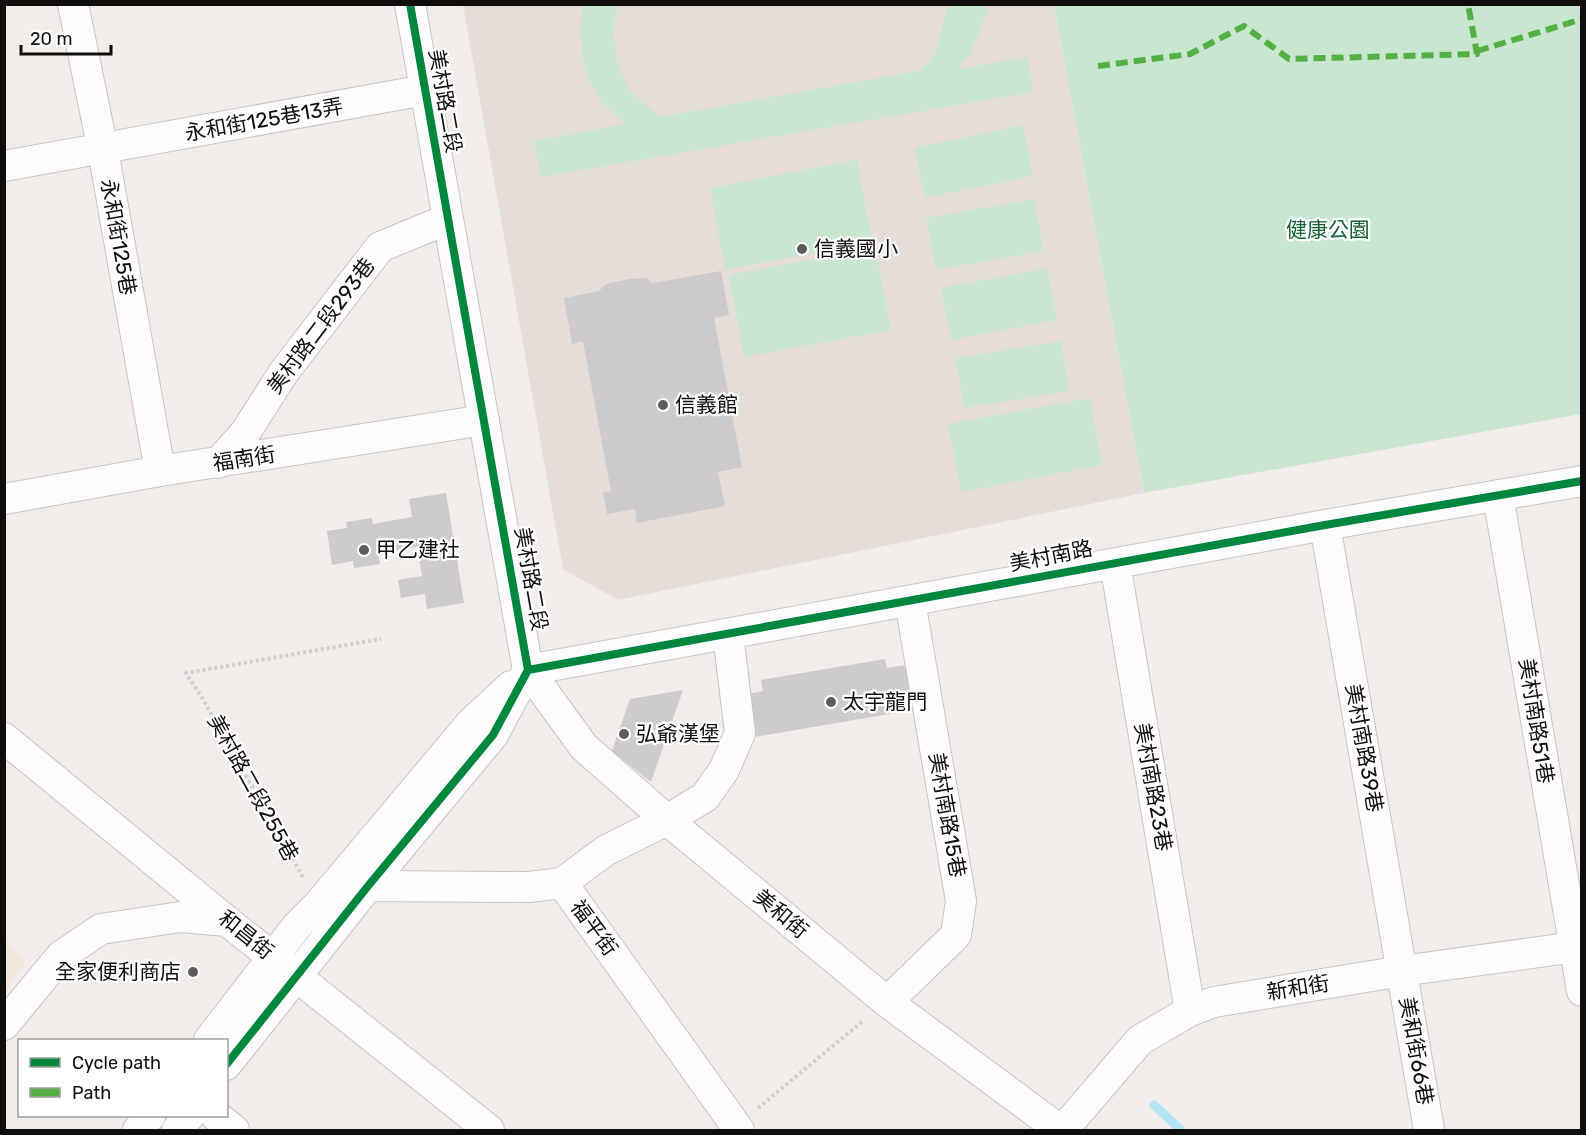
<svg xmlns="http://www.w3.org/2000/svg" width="1586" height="1135" font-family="Rubik,'Noto Sans TC',sans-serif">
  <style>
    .built { fill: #e6ddd9 }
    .industrial { fill: #f0e6db }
    .green { fill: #c9e6d0 }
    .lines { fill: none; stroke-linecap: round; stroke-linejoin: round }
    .stream { stroke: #b4e5f6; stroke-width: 9 }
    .building { fill: #cdcbcb }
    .minor-casing { stroke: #c7c4c2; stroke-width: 32 }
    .path { stroke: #d0cece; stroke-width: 4; stroke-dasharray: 3 3; stroke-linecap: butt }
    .minor { stroke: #fdfcfc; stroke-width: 30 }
    .quiet { stroke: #54b044; stroke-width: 6; stroke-dasharray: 12 6; stroke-linecap: butt }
    .cycleway-casing { stroke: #fff; stroke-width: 11 }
    .cycleway { stroke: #00873e; stroke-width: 8 }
    .poi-dot { fill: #5e5c5b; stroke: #fff; stroke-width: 2 }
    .labels { text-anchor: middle; stroke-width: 4.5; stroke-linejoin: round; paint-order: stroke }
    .street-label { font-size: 21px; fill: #100e0d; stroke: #fff }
    .park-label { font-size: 21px; fill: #136134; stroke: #fff }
    .poi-label { font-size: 21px; fill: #100e0d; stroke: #fff; text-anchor: start }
  </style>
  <rect width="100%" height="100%" fill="#f0edeb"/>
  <!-- built -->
  <path class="built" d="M463,5H1054L1144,493L618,600L563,569Z"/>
  <!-- industrial -->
  <path class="industrial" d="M5,941L26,961L5,992Z"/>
  <!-- green -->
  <path class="green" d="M582,5H619L613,26L617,63L630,91L660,117L923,70L935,53L948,5H988V9L971,53L958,69L1028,57L1033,92L541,177L534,141L625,124C619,117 611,111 604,104C579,74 580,41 582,5Z
    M1054,5H1581V414L1144,493Z
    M1023,125L1033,176L925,198L914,148Z
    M857,160L872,242L725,270L710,188Z
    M1034,199L1044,251L936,270L926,218Z
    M875,247L891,330L744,357L729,275Z
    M1047,268L1057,320L951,340L941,288Z
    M1061,341L1069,391L964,408L956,358Z
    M1090,398L1102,465L961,492L948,424Z"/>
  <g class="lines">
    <!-- stream -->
    <path class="stream" d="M1154,1105L1181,1130"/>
  </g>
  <!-- building -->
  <path class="building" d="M721,271L729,315L714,318L742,467L718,472L725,506L637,523L635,509L607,514L603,492L611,491L583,341L572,344L564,298L599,291L606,284L629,279L646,278L653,283Z
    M446,493L464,603L427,609L425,594L401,598L398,580L422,576L417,547L378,554L380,564L354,568L353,561L332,565L327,531L347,528L346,522L372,518L373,524L412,517L409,499Z
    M885,659L887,668L906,665L913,710L755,737L748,694L763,691L761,680Z
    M683,690L651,782L612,751L630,699Z"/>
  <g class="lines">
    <!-- minor casing -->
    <g class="minor-casing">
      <path id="minor" d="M73,4L103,150L160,471
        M4,166L425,90
        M218,463L245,433L284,372L380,247L448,219
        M1498,495L1582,991
        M4,499L160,471L484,420
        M1325,525L1429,1130
        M1115,563L1190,1011
        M528,670L1325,525L1582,481
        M528,670L584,747L667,820L887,1002L1060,1130
        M4,738L227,921L489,1130
        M562,883L605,851L667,820L705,797L724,770L740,733L728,634
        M368,886L529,887L562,883L739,1130
        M887,1002L956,935L961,901L910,601
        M4,1025L61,956L101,929L180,917L227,921
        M209,1040L297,926L319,904L471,723L511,686
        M226,1065L368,886L493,735L528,670L410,4
        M216,1116L234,1130
        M138,1130L150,1116
        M177,1130L189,1116
        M1063,1130L1140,1040L1190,1011L1214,1002L1402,971L1582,946"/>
    </g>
    <!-- path -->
    <path class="path" d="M303,877L201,696L186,673L381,639
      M758,1108L863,1021"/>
    <!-- minor -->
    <use href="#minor" class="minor"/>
    <!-- quiet -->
    <path class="quiet" d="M1477,51L1582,19
      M1098,66L1190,54L1244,26L1289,59L1477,54L1468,4"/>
    <!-- cycleway casing -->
    <g class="cycleway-casing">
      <path id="cycleway" d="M528,670L1325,525L1582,481
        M226,1065L368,886L493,735L528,670L410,4"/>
    </g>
    <!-- cycleway -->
    <use href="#cycleway" class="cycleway"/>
  </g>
  <!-- markers -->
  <g class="poi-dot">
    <circle cx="802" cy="249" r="6"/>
    <circle cx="663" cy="405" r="6"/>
    <circle cx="364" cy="550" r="6"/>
    <circle cx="831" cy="702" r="6"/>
    <circle cx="624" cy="734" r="6"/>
    <circle cx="193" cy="972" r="6"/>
  </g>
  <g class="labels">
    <!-- street labels -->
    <g class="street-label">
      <text transform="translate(445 101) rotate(80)" y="7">美村路二段</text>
      <text transform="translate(264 120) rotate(-10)" y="7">永和街125巷13弄</text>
      <text transform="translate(118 237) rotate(80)" y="7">永和街125巷</text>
      <text transform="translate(321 326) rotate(-53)" y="7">美村路二段293巷</text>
      <text transform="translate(244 459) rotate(-9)" y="7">福南街</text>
      <text transform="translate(1051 556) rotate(-11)" y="7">美村南路</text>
      <text transform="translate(531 579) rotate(80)" y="7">美村路二段</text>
      <text transform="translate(1536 721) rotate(81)" y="7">美村南路51巷</text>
      <text transform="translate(1364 748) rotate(80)" y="7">美村南路39巷</text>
      <text transform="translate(1153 787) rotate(80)" y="7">美村南路23巷</text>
      <text transform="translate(253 788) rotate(61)" y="7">美村路二段255巷</text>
      <text transform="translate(947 815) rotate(80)" y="7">美村南路15巷</text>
      <text transform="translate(781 914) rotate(40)" y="7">美和街</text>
      <text transform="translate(594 928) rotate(54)" y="7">福平街</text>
      <text transform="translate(246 935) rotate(39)" y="7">和昌街</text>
      <text transform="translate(1298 988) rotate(-9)" y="7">新和街</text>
      <text transform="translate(1416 1051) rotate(80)" y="7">美和街66巷</text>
    </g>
    <!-- park labels -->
    <g class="park-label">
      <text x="1328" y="237">健康公園</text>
    </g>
    <!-- poi labels -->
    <g class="poi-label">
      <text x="814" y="256">信義國小</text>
      <text x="675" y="412">信義館</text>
      <text x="376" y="557">甲乙建社</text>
      <text x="843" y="709">太宇龍門</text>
      <text x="636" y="741">弘爺漢堡</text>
      <text x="181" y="979" text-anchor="end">全家便利商店</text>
    </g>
  </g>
  <!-- border -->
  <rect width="1586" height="1135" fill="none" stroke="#100e0d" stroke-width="12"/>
  <!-- legend -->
  <rect x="18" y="1039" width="210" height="78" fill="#ffffff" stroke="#9f9f9e" stroke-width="1.5"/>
  <rect x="30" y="1058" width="30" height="9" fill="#00873e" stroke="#9f9f9e" stroke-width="1.5"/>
  <text x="72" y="1069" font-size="18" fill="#100e0d">Cycle path</text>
  <rect x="30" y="1088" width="30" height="9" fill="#54b044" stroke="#9f9f9e" stroke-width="1.5"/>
  <text x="72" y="1099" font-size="18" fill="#100e0d">Path</text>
  <!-- scale -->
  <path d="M21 45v9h90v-9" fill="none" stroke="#100e0d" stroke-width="3"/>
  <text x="30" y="45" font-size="18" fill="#100e0d" stroke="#ffffff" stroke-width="4.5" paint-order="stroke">20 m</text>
</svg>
